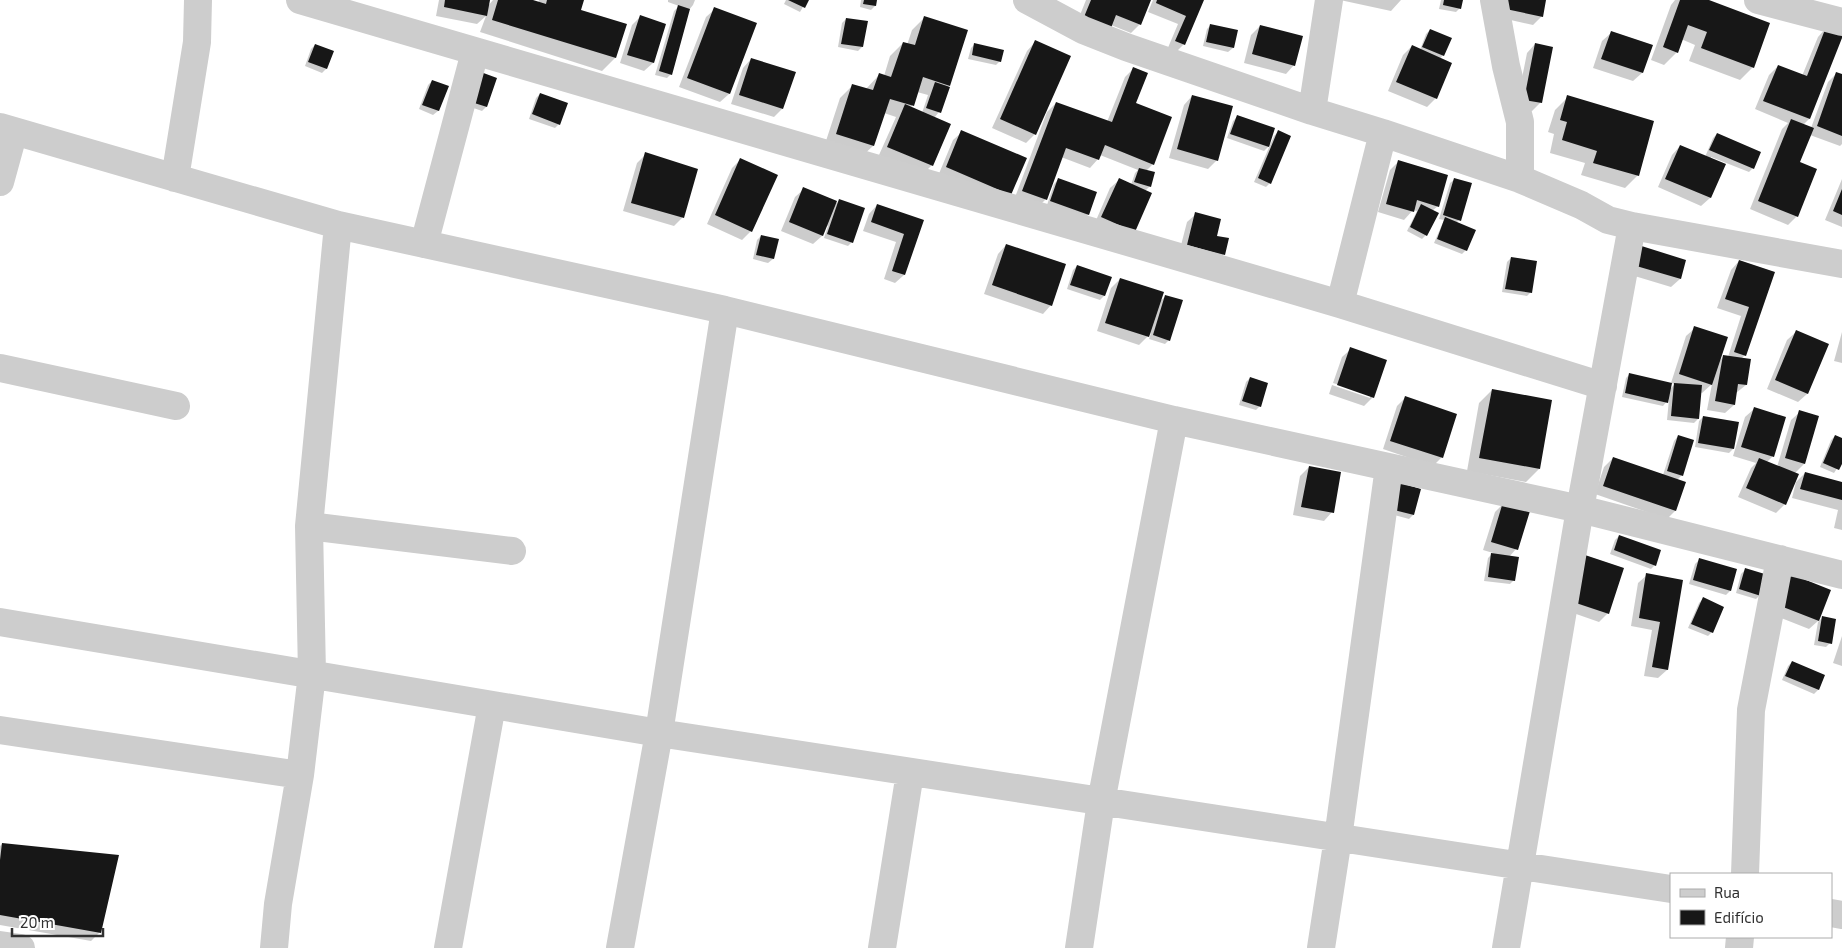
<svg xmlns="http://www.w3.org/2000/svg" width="1842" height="948" font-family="'Exo 2',sans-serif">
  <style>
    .shadow { fill: #0003; fill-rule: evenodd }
    .building { fill: #171717 }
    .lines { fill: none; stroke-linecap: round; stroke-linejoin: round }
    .minor { stroke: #cdcdcd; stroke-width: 28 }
  </style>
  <rect width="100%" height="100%" fill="#fff"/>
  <!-- shadow -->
  <path class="shadow" d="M439,0H489L488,6L493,0H529L538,3L539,0H583L580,10L625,25L615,58L602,71L480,32L486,16L477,24L436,16Z
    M668,0H695L693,5L689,10L671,74L667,78L655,75L674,11L679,6L668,2Z
    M786,0H807L800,12L784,4Z
    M861,0H876L875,6L871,10L860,7Z
    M1086,0H1150L1140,24L1131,33L1111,25H1076Z
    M1153,0H1202L1184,44L1175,53L1167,50L1178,24L1148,12Z
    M1340,0H1401L1391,11Z
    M1441,0H1462L1460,8L1456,12L1439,9Z
    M1545,0L1542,16L1533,25L1493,16L1496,6Z
    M1675,0H1706L1753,67L1740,80L1689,61L1695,45L1681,39L1677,52L1664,65L1651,60L1671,5Z
    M715,9L755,24L729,94L720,102L679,87L706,17Z
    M640,17L653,63L644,71L620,63L632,25Z
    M925,17L949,85L947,88L939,112L934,118L932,165L923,174L879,155L896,117L884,113L873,146L860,158L824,147L840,98L853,85L866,89L879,75L884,76L890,56L903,43L907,45L912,30ZM917,92L928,95L922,113L911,108Z
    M846,19L862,47L858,51L838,47L842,23Z
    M1211,25L1236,31L1233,48L1228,52L1203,46L1207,29Z
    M1260,26L1294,65L1286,74L1244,63L1251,35Z
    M1826,28L1842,35L1809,119L1803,125L1811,128L1828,82L1836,74L1842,76V144L1840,146L1810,135L1799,163L1797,216L1788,225L1750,209L1782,129L1788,123L1755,109L1769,75L1778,66L1802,76L1818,37Z
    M1430,30L1443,55L1440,59L1436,98L1427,107L1388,91L1403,55L1412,46L1420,50L1426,34Z
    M1611,33L1651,46L1642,73L1633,81L1593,68L1602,41Z
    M1035,42V134L1026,143L992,128L1027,51Z
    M975,44L1000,61L996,65L968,59L971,48Z
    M1535,44L1541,102L1532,111L1516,108L1527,53Z
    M315,45L332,52L326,69L322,73L305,66L311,49Z
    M751,59L782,109L774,117L731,104L743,68Z
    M1134,68L1135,103L1153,164L1146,171L1150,186L1145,191L1134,231L1094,225L1110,188L1119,180L1131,185L1135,173L1138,170L1100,155L1098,159L1090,168L1061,157L1045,200L1037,208L1014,200L1047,112L1056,103L1107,122L1125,77Z
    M495,79L486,107L482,111L465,105Z
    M432,81L447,87L438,111L433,115L419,109L428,85Z
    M540,94L559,124L555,128L529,119L536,98Z
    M1192,96L1217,160L1208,169L1169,158L1184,105Z
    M1568,97L1638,175L1625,188L1581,175L1585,163L1550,153L1554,134L1548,132L1555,110Z
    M1237,117L1271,144L1264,151L1227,138L1233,121Z
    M962,132L1010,194L938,176L953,140Z
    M1278,132L1270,183L1266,187L1254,182L1274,136Z
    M1717,134L1753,168L1749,172L1711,157V159L1724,165L1710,198L1701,206L1658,187L1672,155L1680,146L1705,157L1713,138Z
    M646,154L697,170L682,218L674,226L623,211L637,163Z
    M741,159L751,231L742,240L707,224L732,168Z
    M1399,161L1438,206L1432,211L1426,235L1422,239L1407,231L1417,211L1413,210L1404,220L1378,212L1390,170Z
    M1455,179L1459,220L1456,223L1466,250L1462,254L1434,243L1444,220L1439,219L1450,183Z
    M1842,179V227L1825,220Z
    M1058,180L1088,215L1084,219L1047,205L1054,184Z
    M804,189L837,203L839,201L852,242L848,246L824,238L828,226L826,225L822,236L813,244L781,231L795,197Z
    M877,205L922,221L904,275L895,283L884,279L896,242L863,231L869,214Z
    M1196,214L1215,236L1224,254L1215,263L1179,253L1187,222Z
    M761,236L777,240L773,259L768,263L753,259L757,240Z
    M1006,245L1051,305L1043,314L984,294L998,254Z
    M1624,253L1685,261L1680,279L1671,287L1618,271Z
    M1511,258L1531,292L1527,296L1502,292L1507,262Z
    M1739,261L1773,273L1745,355L1741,359L1746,385L1736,393L1734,405L1725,413L1707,410L1712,384L1702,393L1700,392L1698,419L1694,423L1667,420L1669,399L1663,406L1622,397L1626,378L1630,374L1670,389L1675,384L1671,383L1686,336L1695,328L1719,361L1724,356L1728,357L1741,316L1717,308L1731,270Z
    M1077,266L1110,278L1104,296L1100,300L1067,289L1073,270Z
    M1120,279L1159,302L1166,296L1169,340L1165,344L1149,339L1151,333L1139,345L1097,331L1111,288Z
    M1796,332L1827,345L1807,394L1798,402L1767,389L1787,340Z
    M1842,332V363L1834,361Z
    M1351,349L1373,397L1364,406L1329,394L1332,385L1370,398V395L1333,383L1342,357Z
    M1250,378L1260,406L1256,410L1239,405L1246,382Z
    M1492,390L1539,469L1526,482L1467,471L1479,403Z
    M1405,398L1442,457L1433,466L1383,449L1397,406Z
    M1754,409L1785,418L1772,457L1767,462L1777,467L1791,420L1800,412L1804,464L1794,474L1785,504L1776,513L1738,497L1751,468L1756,463L1733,456L1745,417Z
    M1703,417L1737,423L1733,449L1729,453L1695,447L1699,421Z
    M1678,436L1682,475L1677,480L1675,511L1667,519L1595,494L1604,467L1613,458L1663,475L1674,441Z
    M1835,436L1842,439V461L1834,473L1820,467L1831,440Z
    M1309,467L1332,512L1324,521L1293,515L1300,476Z
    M1805,473L1842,483V530L1834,528L1838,510L1792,498L1796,482Z
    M1398,483L1413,515L1409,519L1387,513Z
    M1504,503L1516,549L1509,557L1514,580L1510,584L1484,581L1488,558L1493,553L1483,550L1495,512Z
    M1619,536L1655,565L1651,569L1610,554L1615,540Z
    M1699,560L1730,591L1726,595L1689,584L1695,564Z
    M1574,564L1608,613L1599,622L1559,608Z
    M1745,570L1760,595L1756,599L1736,593L1741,574Z
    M1647,575L1682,581L1667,670L1658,678L1644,676L1652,630L1631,626L1638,583Z
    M1830,591L1818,621L1809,629L1766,612Z
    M1703,599L1712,632L1708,636L1688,628L1699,603Z
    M1822,618L1830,643L1826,647L1814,645L1818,622Z
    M1842,636V666L1833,663Z
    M1792,662L1824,676L1818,690L1814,694L1782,680L1788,666Z
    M2,844L100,932L91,941L0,925V846Z"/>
  <!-- building -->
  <path class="building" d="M445,0H490L487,16L444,7Z
    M498,0H533L546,4L547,0H584L581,10L627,24L616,58L492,20Z
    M788,0H809L805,8Z
    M864,0H877L876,6L863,4Z
    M1091,0H1151L1141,25L1116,15L1111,28L1084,17Z
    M1157,0H1204L1185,45L1175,41L1186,16L1156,3Z
    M1444,0H1463L1461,9L1443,5Z
    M1503,0H1546L1543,17L1501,8Z
    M1680,0H1709L1770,23L1754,68L1701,48L1707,32L1688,25L1678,53L1663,47Z
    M678,5L690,9L672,75L659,71Z
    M714,7L757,23L730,94L687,78Z
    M640,15L666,24L654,63L627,55Z
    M924,16L968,30L950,86L923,77L914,106L890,99L874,146L836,134L852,84L873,90L879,73L891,77L903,42L915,45Z
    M846,18L868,21L863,47L841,44Z
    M1210,24L1238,30L1234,48L1206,42Z
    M1260,25L1303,36L1295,66L1252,54Z
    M1826,27L1842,33V38L1810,119L1763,101L1778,65L1807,76Z
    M1430,29L1452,38L1444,56L1422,47Z
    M1611,31L1653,45L1643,73L1601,59Z
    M1035,40L1071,56L1036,135L1000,119Z
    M974,43L1004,50L1001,62L972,55Z
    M1535,43L1553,47L1542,103L1524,100Z
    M315,44L334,51L327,69L308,62Z
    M1412,45L1452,63L1437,99L1396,82Z
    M751,58L796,72L783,109L739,95Z
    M1133,67L1148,73L1136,103L1172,117L1154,165L1105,145L1099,160L1066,148L1047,200L1022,191L1056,102L1112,122Z
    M478,71L497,78L487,107L468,101Z
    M1836,72L1842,74V136L1817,126Z
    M432,80L449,86L439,111L422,105Z
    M935,82L950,87L941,113L926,108Z
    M540,93L568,103L560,125L532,114Z
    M1192,95L1233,106L1218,161L1177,149Z
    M1567,95L1654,121L1639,176L1593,163L1597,151L1562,140L1567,122L1560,120Z
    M905,104L951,124L933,166L887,147Z
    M1237,115L1275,128L1269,147L1230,134Z
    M1791,119L1814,128L1800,162L1817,169L1798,217L1758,201Z
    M961,130L1027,158L1011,195L946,167Z
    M1278,130L1291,136L1271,184L1258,178Z
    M1717,133L1761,152L1754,169L1709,150Z
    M1680,145L1726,164L1711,198L1665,179Z
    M645,152L698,169L684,218L631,203Z
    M740,158L778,175L752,232L715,215Z
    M1398,160L1448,175L1439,207L1417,200L1414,212L1386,204Z
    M1139,168L1155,172L1151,187L1134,182Z
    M1058,178L1097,192L1089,215L1050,201Z
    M1119,178L1152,193L1135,232L1101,217Z
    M1454,178L1472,183L1461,221L1443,215Z
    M803,187L837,201L823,236L789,222Z
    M1842,189V215L1833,211Z
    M839,199L865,208L853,243L827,234Z
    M877,204L924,220L905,275L892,271L904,234L871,222Z
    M1421,204L1439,213L1427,236L1410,227Z
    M1195,212L1221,219L1217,236L1229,238L1225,255L1187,245Z
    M1445,217L1476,230L1467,251L1437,239Z
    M761,235L779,239L774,259L756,255Z
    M1632,243L1686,260L1681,279L1626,263Z
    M1006,244L1066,264L1052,306L992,285Z
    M1511,257L1537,261L1532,293L1505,289Z
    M1739,260L1775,272L1746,356L1734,352L1749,307L1725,299Z
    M1077,265L1112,277L1105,296L1070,285Z
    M1120,278L1164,292L1149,337L1105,323Z
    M1165,295L1183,300L1170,341L1153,335Z
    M1694,326L1728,337L1712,385L1679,374Z
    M1796,330L1829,344L1808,394L1775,380Z
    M1350,347L1387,360L1374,398L1337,385Z
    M1723,355L1751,359L1747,385L1738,384L1735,405L1715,401Z
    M1629,373L1672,383L1668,403L1625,393Z
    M1250,377L1268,383L1261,407L1242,401Z
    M1674,383L1702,385L1699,419L1671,416Z
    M1492,389L1552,400L1540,469L1479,458Z
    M1405,396L1457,414L1443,458L1390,441Z
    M1754,407L1786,417L1774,457L1741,447Z
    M1799,410L1819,416L1805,464L1785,458Z
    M1703,416L1739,422L1734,449L1698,443Z
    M1678,435L1694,440L1683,476L1667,471Z
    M1835,435L1842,438V464L1839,470L1823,463Z
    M1613,457L1686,482L1676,511L1603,486Z
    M1759,458L1799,474L1786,505L1746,488Z
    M1309,466L1341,472L1334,513L1301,507Z
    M1805,472L1842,482V500L1800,489Z
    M1397,482L1421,489L1414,515L1390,509Z
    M1503,502L1530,511L1518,550L1491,542Z
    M1619,535L1661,550L1656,566L1614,550Z
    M1491,553L1519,557L1515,581L1488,577Z
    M1582,554L1624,568L1609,614L1567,600Z
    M1699,558L1737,569L1731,591L1693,580Z
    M1745,568L1768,575L1761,596L1739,589Z
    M1786,572L1831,590L1819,621L1773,603Z
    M1646,573L1683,580L1668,670L1652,667L1660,622L1639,618Z
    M1703,597L1724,607L1713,633L1691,624Z
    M1822,616L1836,619L1832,644L1818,641Z
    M1792,661L1825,675L1819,690L1785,676Z
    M2,843L119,855L101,933L0,915V860Z"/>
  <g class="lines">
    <!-- minor -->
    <path class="minor" d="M300,0L1340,304L1603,386
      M1027,0L1083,30L1126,47L1312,111L1383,133L1520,179
      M1494,0L1506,66L1520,122V179L1581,205L1608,220L1632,226L1842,264
      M1758,0L1842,22
      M1312,111L1329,0
      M0,127L338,225L725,310L1174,420L1580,509L1842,575
      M175,178L197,42L198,0
      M0,182L14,131
      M424,244L475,52
      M1340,304L1383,133
      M0,368L176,406
      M309,526L512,551
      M0,622L659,733L1671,889
      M0,730L300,775
      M1745,874L1751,710L1780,559
      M1831,913L1842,915
      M0,945L21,948
      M274,948L278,904L300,775L312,674L309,526L338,225
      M448,948L492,705
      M620,948L659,733L725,310
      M882,948L910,773
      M1079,948L1101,802L1174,420
      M1321,948L1338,838L1389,467
      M1506,948L1580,509L1632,226
      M1739,948L1740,937"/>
  </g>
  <!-- legend -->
  <rect x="1670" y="873" width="162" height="65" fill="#ffffff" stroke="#acacac"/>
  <rect x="1680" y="889" width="25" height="8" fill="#cdcdcd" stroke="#acacac"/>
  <text x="1714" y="898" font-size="15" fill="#303030">Rua</text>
  <rect x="1680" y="910" width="25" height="15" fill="#171717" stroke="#acacac"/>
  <text x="1714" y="923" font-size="15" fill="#303030">Edifício</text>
  <!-- scale -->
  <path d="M12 928v8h91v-8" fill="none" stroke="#303030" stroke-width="2.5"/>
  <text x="20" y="928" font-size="15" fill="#303030" stroke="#ffffff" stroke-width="4" paint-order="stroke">20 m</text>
</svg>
